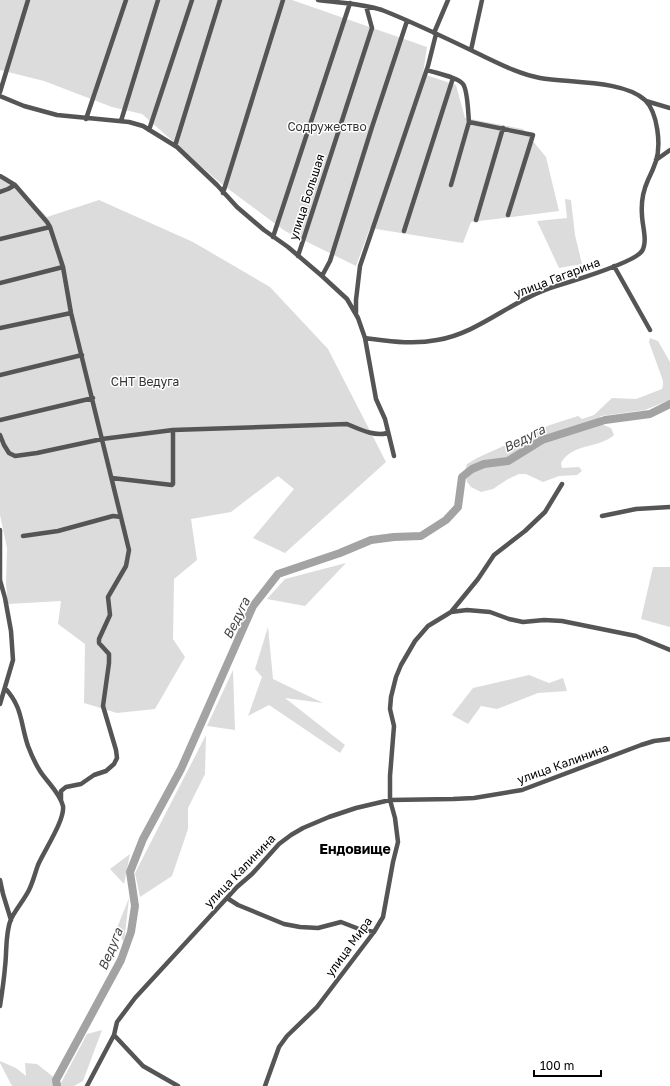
<svg xmlns="http://www.w3.org/2000/svg" width="670" height="1086" font-family="'Golos Text',sans-serif">
  <style>
    .green { fill: #dcdcdc }
    .lines { fill: none; stroke-linecap: round; stroke-linejoin: round }
    .river { stroke: #a3a3a3; stroke-width: 8 }
    .minor { stroke: #555; stroke-width: 4.5 }
    .labels { text-anchor: middle; stroke-width: 3; stroke-linejoin: round; paint-order: stroke }
    .park-label { font-size: 12px; fill: #333; stroke: #fff }
    .street-label { font-size: 12px; fill: #000; stroke: #fff }
    .water-label { font-size: 13px; font-style: italic; fill: #444; stroke: #fff }
    .quarter-label { font-size: 14px; font-weight: bold; fill: #000; stroke: #fff }
  </style>
  <rect width="100%" height="100%" fill="#fff"/>
  <!-- green -->
  <path class="green" d="M0,0H292L427,47L423,74L456,85L465,118L523,129L546,157L559,211L471,222L463,243L370,228L356,266L285,231L219,182L142,114L112,107L44,81L0,70Z
    M0,174L7,177L47,217L99,200L193,242L270,287L328,349L386,462L285,553L253,538L294,489L278,476L231,512L191,519L197,560L174,579L173,639L185,657L155,709L117,713L84,703L85,644L58,624L61,601L8,604L6,584L7,548L0,515Z
    M565,199L571,200L575,235L582,264L559,268L537,221L567,218Z
    M650,338L658,341L670,362V400L645,410L601,416L597,420L601,424L611,428L614,435C598,449 572,443 561,463L562,468L579,467L582,471L577,475L559,476L543,482L526,474H519L508,479L493,489L481,492L471,487L467,482L465,470L467,464L477,458L550,425L578,416L582,419L594,415L612,398L636,399L662,389L663,385V381L649,342Z
    M346,563L305,606L267,599L285,579Z
    M653,567H670V627L641,619Z
    M268,627L273,679L323,703L285,698L345,745L340,753L269,705L248,716L262,677L255,669Z
    M233,670L235,730L207,726Z
    M529,675L549,683L563,678L567,691L538,693L497,709L481,706L468,724L452,715L473,688Z
    M206,735L205,774L188,808V829L172,876L140,897L135,873Z
    M130,854L124,884L110,869Z
    M129,898L124,943L117,928Z
    M102,1030L83,1081L74,1086H12L0,1063V1061L16,1068L26,1076L25,1063L37,1064L61,1083L87,1034Z"/>
  <g class="lines">
    <!-- river -->
    <path class="river" d="M57,1086L56,1080L121,960L131,932L135,906L130,872L143,839L181,769L253,606L278,574L340,553L371,540L394,537L421,536L446,520L458,507L462,477L472,469L484,464L508,461L542,440L605,420L650,414L670,404"/>
    <!-- minor -->
    <path class="minor" d="M318,0C339,3 361,3 382,10C415,23 448,39 481,55C500,64 519,74 540,78C569,83 623,80 645,100C658,113 661,145 656,161C654,167 651,174 648,180C643,191 641,203 642,215C642,225 648,241 642,251C635,263 566,283 550,288C511,301 477,334 437,340C413,345 389,341 365,338
      M434,33L448,0
      M471,50L482,0
      M427,70C435,73 458,77 463,84C468,91 468,113 469,122L533,135L508,215
      M0,92L28,0
      M0,96L24,106L57,115L129,122L143,126L177,147L217,185L237,207L264,230L288,247L322,276L347,299L358,318L365,338L376,399L385,419L394,456
      M646,101L670,108
      M86,119L126,0
      M121,121L158,0
      M149,130L192,0
      M175,146L220,0
      M656,160L670,150
      M0,176L15,185L47,222L50,227L63,267L71,313L129,550L126,566L108,597L110,615L99,639V643L109,654V663L103,706L116,750L117,758L114,764L106,771L94,775L81,784L66,787L61,791V800
      M451,185L469,122
      M0,192L8,189L15,185
      M223,193L283,0
      M476,220L503,128
      M404,231L453,78
      M273,237L350,3
      M0,239L50,227
      M298,256L372,28L366,6
      M614,266L650,330
      M322,276L330,261L372,127L407,21
      M0,283L63,267
      M356,313V300L360,266L428,66L436,34
      M0,328L71,313
      M0,375L82,355
      M0,420L93,398
      M0,435L4,445L9,453L15,456L37,453L102,439L173,430
      M112,478L172,485L173,484V430L347,424C359,429 375,437 387,433
      M602,516L636,509L670,507
      M0,530V580L5,598L11,631L13,660L0,704
      M23,536L58,531L113,516L121,517
      M451,612L467,610L490,612L509,619L523,622L544,620L562,621L636,636L670,650
      M0,880L3,894L11,920
      M227,898L238,905L284,924L300,927L318,928L341,922L359,929L374,932
      M0,1006C2,993 4,980 5,967C7,952 5,933 11,919C16,909 24,900 29,890C33,882 35,873 38,865C44,851 65,820 63,806C60,793 47,782 40,771C35,763 31,754 28,746C20,722 23,708 5,688
      M114,1035L143,1066L178,1086
      M87,1086L114,1035L117,1022L135,998L237,887L252,874L279,844L291,835L303,828L329,817L356,808L390,800L453,799L474,798L522,790L641,745L654,741L670,739
      M265,1086L279,1047L287,1036L317,1007L374,932L383,917L393,862L398,842L395,818L390,800V776L394,726L390,709L391,697L396,677L401,665L415,641L428,626L451,612L478,579L494,555L525,531L545,512L562,484"/>
  </g>
  <g class="labels">
    <!-- park labels -->
    <g class="park-label">
      <text x="327" y="131">Содружество</text>
      <text x="145" y="386">СНТ Ведуга</text>
    </g>
    <!-- street labels -->
    <g class="street-label">
      <text transform="translate(307 197) rotate(-72)" y="4">улица Большая</text>
      <text transform="translate(557 278) rotate(-21)" y="4">улица Гагарина</text>
      <text transform="translate(563 764) rotate(-20)" y="4">улица Калинина</text>
      <text transform="translate(240 871) rotate(-46)" y="4">улица Калинина</text>
      <text transform="translate(349 947) rotate(-54)" y="4">улица Мира</text>
    </g>
    <!-- water labels -->
    <g class="water-label">
      <text transform="translate(524 438) rotate(-27)" y="5">Ведуга</text>
      <text transform="translate(236 618) rotate(-64)" y="5">Ведуга</text>
      <text transform="translate(110 949) rotate(-68)" y="5">Ведуга</text>
    </g>
    <!-- quarter labels -->
    <g class="quarter-label">
      <text x="355" y="854">Ендовище</text>
    </g>
  </g>
  <!-- scale -->
  <path d="M534 1070v6h67v-6" fill="none" stroke="#000000" stroke-width="2"/>
  <text x="540" y="1070" font-size="12" fill="#000000" stroke="#ffffff" stroke-width="3" paint-order="stroke">100 m</text>
</svg>
